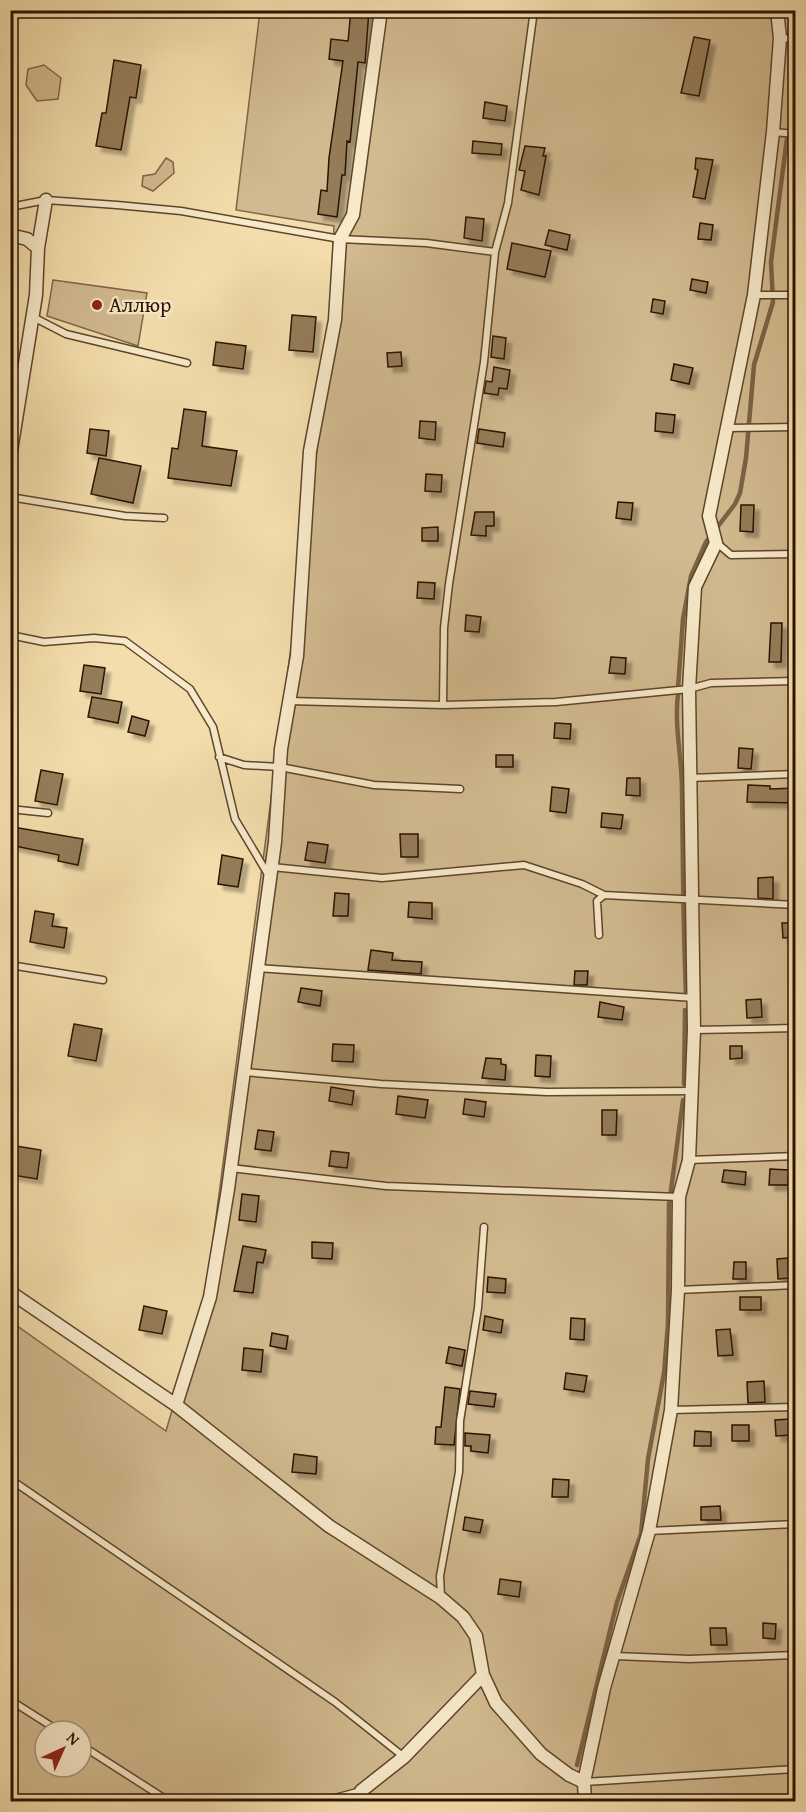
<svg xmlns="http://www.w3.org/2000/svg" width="806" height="1812" font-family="'Gentium Book Plus',serif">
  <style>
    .green { fill: #d1ba8f; stroke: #7f6648; stroke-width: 1.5; fill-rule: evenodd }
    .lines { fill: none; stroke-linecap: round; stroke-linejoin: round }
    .stream { stroke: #7c6244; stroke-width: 4.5 }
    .building { fill: #947c59; stroke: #2d1200; stroke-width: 1.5; filter: url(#shadow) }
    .lane-casing { stroke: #5e452b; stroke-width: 9 }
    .street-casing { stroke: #5e452b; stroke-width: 15 }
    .lane { stroke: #f7e9c9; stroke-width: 6 }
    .street { stroke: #f7e9c9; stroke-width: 12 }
    .poi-dot { fill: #8f2418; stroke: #f7e9c9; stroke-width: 2 }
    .labels { text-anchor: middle; stroke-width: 4.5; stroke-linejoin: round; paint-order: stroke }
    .poi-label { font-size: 21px; fill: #2d1200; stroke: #f7e9c9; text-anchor: start }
  </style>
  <defs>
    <filter id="shadow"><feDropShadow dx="5.5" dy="5.5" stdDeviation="1.5" flood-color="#0004"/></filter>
  </defs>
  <rect width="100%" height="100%" fill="#f3ddac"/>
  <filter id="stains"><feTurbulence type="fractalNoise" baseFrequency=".00333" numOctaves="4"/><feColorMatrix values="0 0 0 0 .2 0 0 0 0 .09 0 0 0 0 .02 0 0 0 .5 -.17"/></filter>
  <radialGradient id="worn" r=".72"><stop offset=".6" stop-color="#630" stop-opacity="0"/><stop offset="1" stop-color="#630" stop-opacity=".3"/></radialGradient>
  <!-- green -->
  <path class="green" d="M260,11H795V1801H11L10,1321L166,1431L206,1293L327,374L334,226L236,210ZM45,1731H81V1767H45Z
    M44,65L61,78L58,99L37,101L26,85L28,69Z
    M166,158L173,162L174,173L153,191L142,186L143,176L155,174Z
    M53,280L147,293L138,346L47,316Z"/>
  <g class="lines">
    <!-- stream -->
    <path class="stream" d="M790,121L796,100
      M678,688L683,619L691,576L706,542L735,504L740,493L746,458L754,365L773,302L771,262L787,138
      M678,694C674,726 682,758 682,790C683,858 683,926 686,993
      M684,1084L685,1010
      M577,1765L617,1602L641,1534L648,1459L664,1373L668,1324L669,1205L683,1100
      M571,1796V1802"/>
  </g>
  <!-- building -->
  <path class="building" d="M351,10H369L365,63L358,62L350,142L347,141L345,175H342L337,217L318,214L321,190L327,191L329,158L343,61L329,59L331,39L348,41Z
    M694,37L710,40L699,96L681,93Z
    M114,60L141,65L136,98L130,97L121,150L96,146L102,113H106Z
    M485,102L507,106L505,121L483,118Z
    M473,141L502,144L501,155L472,153Z
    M525,146L545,148L543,156H546L539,195L521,190L525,171L519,170Z
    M696,158L713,160L705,199L693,197L698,170L695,169Z
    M466,217L484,219L482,241L464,238Z
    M700,223L713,225L711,240L698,239Z
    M549,230L570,235L567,250L545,245Z
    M512,243L551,251L545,277L507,269Z
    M692,279L708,282L706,293L690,290Z
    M653,299L665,301L663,314L651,312Z
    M292,315L316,317L313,352L289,350Z
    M493,336L506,338L504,359L491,357Z
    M216,342L246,346L243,369L213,365Z
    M401,352L402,366L388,367L387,353Z
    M674,364L693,368L689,384L671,380Z
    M494,367L510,370L507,389L499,388L498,395L484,393L486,381L492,382Z
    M184,409L206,412L202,446L237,451L231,486L168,478L172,448L178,449Z
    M656,413L675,415L673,433L655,431Z
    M420,421L436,422L435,440L419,438Z
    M90,429L109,431L106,456L87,453Z
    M479,429L505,433L503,447L477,443Z
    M99,458L141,466L133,503L91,494Z
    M426,474L442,475L441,492L425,491Z
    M618,502L633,503L631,520L616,518Z
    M741,505H754L753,532L740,531Z
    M475,512H494V526H486V536L471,535Z
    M438,527V541H422V528Z
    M418,582L435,583L434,599L417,598Z
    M466,615L481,617L479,632L465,631Z
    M771,623H782L781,662H769Z
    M611,657L626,658L625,674L609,673Z
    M84,665L105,668L101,694L80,691Z
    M92,697L122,702L118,723L88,717Z
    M132,716L149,721L145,736L128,732Z
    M555,723L571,724L570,739L554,738Z
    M739,748L753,749L751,769L738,768Z
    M496,755H513V767H496Z
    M41,770L63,774L57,805L35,801Z
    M627,778H640V796L626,795Z
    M748,785L770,786V789L795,788V803L747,802Z
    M552,787L569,789L566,813L550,811Z
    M602,813L623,815L621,829L601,827Z
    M13,827L83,839L78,865L58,861L59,855L10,845Z
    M400,834H418V857H401Z
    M308,842L328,845L325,863L305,860Z
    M222,855L243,859L238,887L218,884Z
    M773,877V899L758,898V878Z
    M335,893L349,894L348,916H333Z
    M409,902L432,903V919L408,917Z
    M35,911L54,914L52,926L67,928L64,948L30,942Z
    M782,923H795V937L783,938Z
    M371,950L393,953L392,960L422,962L421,974L368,970Z
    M575,971H588L587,985H574Z
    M301,988L322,991L320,1006L298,1002Z
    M761,999L762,1017L747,1018L746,1000Z
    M600,1002L624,1007L622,1020L598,1017Z
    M74,1024L102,1029L96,1061L68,1056Z
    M333,1044L354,1045L353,1062L332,1061Z
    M730,1046H742V1058L730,1059Z
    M536,1055L551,1056L550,1077L535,1076Z
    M486,1058L501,1059V1064L506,1065L505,1080L482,1078Z
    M331,1087L354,1091L352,1105L329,1101Z
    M398,1096L428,1100L425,1118L396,1114Z
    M465,1099L486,1102L484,1117L463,1114Z
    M602,1110H617L616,1135H602Z
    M258,1130L274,1132L271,1151L255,1149Z
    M16,1146L41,1150L37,1179L12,1175Z
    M331,1151L349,1153L347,1168L329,1166Z
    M770,1169L789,1170L788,1185H769Z
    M724,1170L746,1172L745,1185L722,1182Z
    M242,1194L259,1196L256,1222L239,1220Z
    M312,1242L333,1243L332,1259L312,1258Z
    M243,1246L266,1250L263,1263L257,1262L253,1293L234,1291Z
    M788,1258L789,1278L778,1279L777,1259Z
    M734,1262H746V1279H733Z
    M488,1277L506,1279L505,1293L487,1292Z
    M740,1297H761V1310H740Z
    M144,1306L167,1311L162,1334L139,1330Z
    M485,1316L503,1320L501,1333L483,1330Z
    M571,1318L585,1319L584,1340L570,1339Z
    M730,1329L733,1355L718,1356L716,1330Z
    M272,1333L288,1336L286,1349L270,1346Z
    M449,1347L465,1350L462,1366L446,1363Z
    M244,1348L263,1350L261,1372L242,1370Z
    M566,1373L587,1376L584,1392L564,1389Z
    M764,1381L765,1402L748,1403L747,1382Z
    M445,1387L460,1389L454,1445L435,1444L436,1427H441Z
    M470,1391L496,1394L494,1407L468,1404Z
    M790,1419L791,1435L776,1436L775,1420Z
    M732,1425H749V1441H732Z
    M695,1431L711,1432V1446H694Z
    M465,1433L490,1435L488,1453L471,1451V1446H465Z
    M294,1454L317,1457L316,1474L292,1472Z
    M553,1479L569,1480L568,1497H552Z
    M720,1506L721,1520H701V1507Z
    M465,1517L483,1520L480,1533L463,1530Z
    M500,1579L521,1582L519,1597L498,1594Z
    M763,1623L776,1624L775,1639L763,1638Z
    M710,1628H726L727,1645H711Z"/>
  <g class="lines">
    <!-- lane casing -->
    <g class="lane-casing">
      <path id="lane" d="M534,10L508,203L495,252L484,362L449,584L444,628L443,705L556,702L689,689L711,683L796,681
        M780,38L796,39
        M773,132L796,134
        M10,207L46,200L117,205L181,211L340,239L426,243L495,252
        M754,295H796
        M33,317L66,334L187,363
        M728,428L796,427
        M10,497L125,516L164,518
        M717,543L731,555L796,554
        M10,635L44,642L94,638L125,641L190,689L213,727L235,819L269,876
        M289,701L443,705
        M219,757L244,765L280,767L374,785L460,789
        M689,778L796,774
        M10,809L48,813
        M272,867L382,878L524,865L582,884L604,895
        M599,935L597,901L604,895L796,905
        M10,965L103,980
        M257,968L694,998
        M694,1030L796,1028
        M244,1072L381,1084L547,1092L692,1091
        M689,1160L796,1156
        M231,1168L386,1186L679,1197
        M678,1290L796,1285
        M671,1410L796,1407
        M10,1479L335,1702L404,1757
        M649,1531L796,1524
        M441,1597L440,1576L459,1472L460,1421L478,1308L484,1227
        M615,1656L689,1659L796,1655
        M10,1700L59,1731
        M81,1745L170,1802
        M584,1782L796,1769
        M320,1802L361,1791"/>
    </g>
    <!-- street casing -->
    <g class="street-casing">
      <path id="street" d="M10,235L27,239L38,248
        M10,457L36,295L38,248L46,200
        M10,1292L176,1405L329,1526L441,1598L463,1617L476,1636L483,1675L496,1703L541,1754L569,1775L584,1782
        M176,1405L210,1297L228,1189L275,842L281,749L297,656L310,451L335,320L340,239L353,215L381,10
        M362,1802L361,1791L404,1757L483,1675
        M585,1802L584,1782L604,1688L649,1531L671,1410L678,1290L679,1197L689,1160L694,1030L689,689L695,587L716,543L709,516L754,295L773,132L780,38L777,10"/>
    </g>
    <!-- lane -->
    <use href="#lane" class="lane"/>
    <!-- street -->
    <use href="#street" class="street"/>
  </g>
  <!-- markers -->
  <circle class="poi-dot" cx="97" cy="305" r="6"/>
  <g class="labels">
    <!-- poi labels -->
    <g class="poi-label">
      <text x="109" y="312">Аллюр</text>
    </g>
  </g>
  <!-- margin -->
  <rect width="806" height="1812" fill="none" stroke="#f3ddac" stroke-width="36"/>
  <rect x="12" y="12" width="782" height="1788" fill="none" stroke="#2d1200" stroke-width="3"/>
  <rect x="18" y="18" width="770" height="1776" fill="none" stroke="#2d1200" stroke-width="1.5"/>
  <!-- north arrow -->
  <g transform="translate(63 1749) rotate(45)"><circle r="28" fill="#f7e9c9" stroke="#a69379" stroke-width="1.5"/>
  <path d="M0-4.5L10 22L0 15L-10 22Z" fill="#8f2418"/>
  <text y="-9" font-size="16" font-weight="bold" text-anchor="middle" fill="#2d1200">N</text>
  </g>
  <rect width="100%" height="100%" filter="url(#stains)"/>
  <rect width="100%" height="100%" fill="url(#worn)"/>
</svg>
